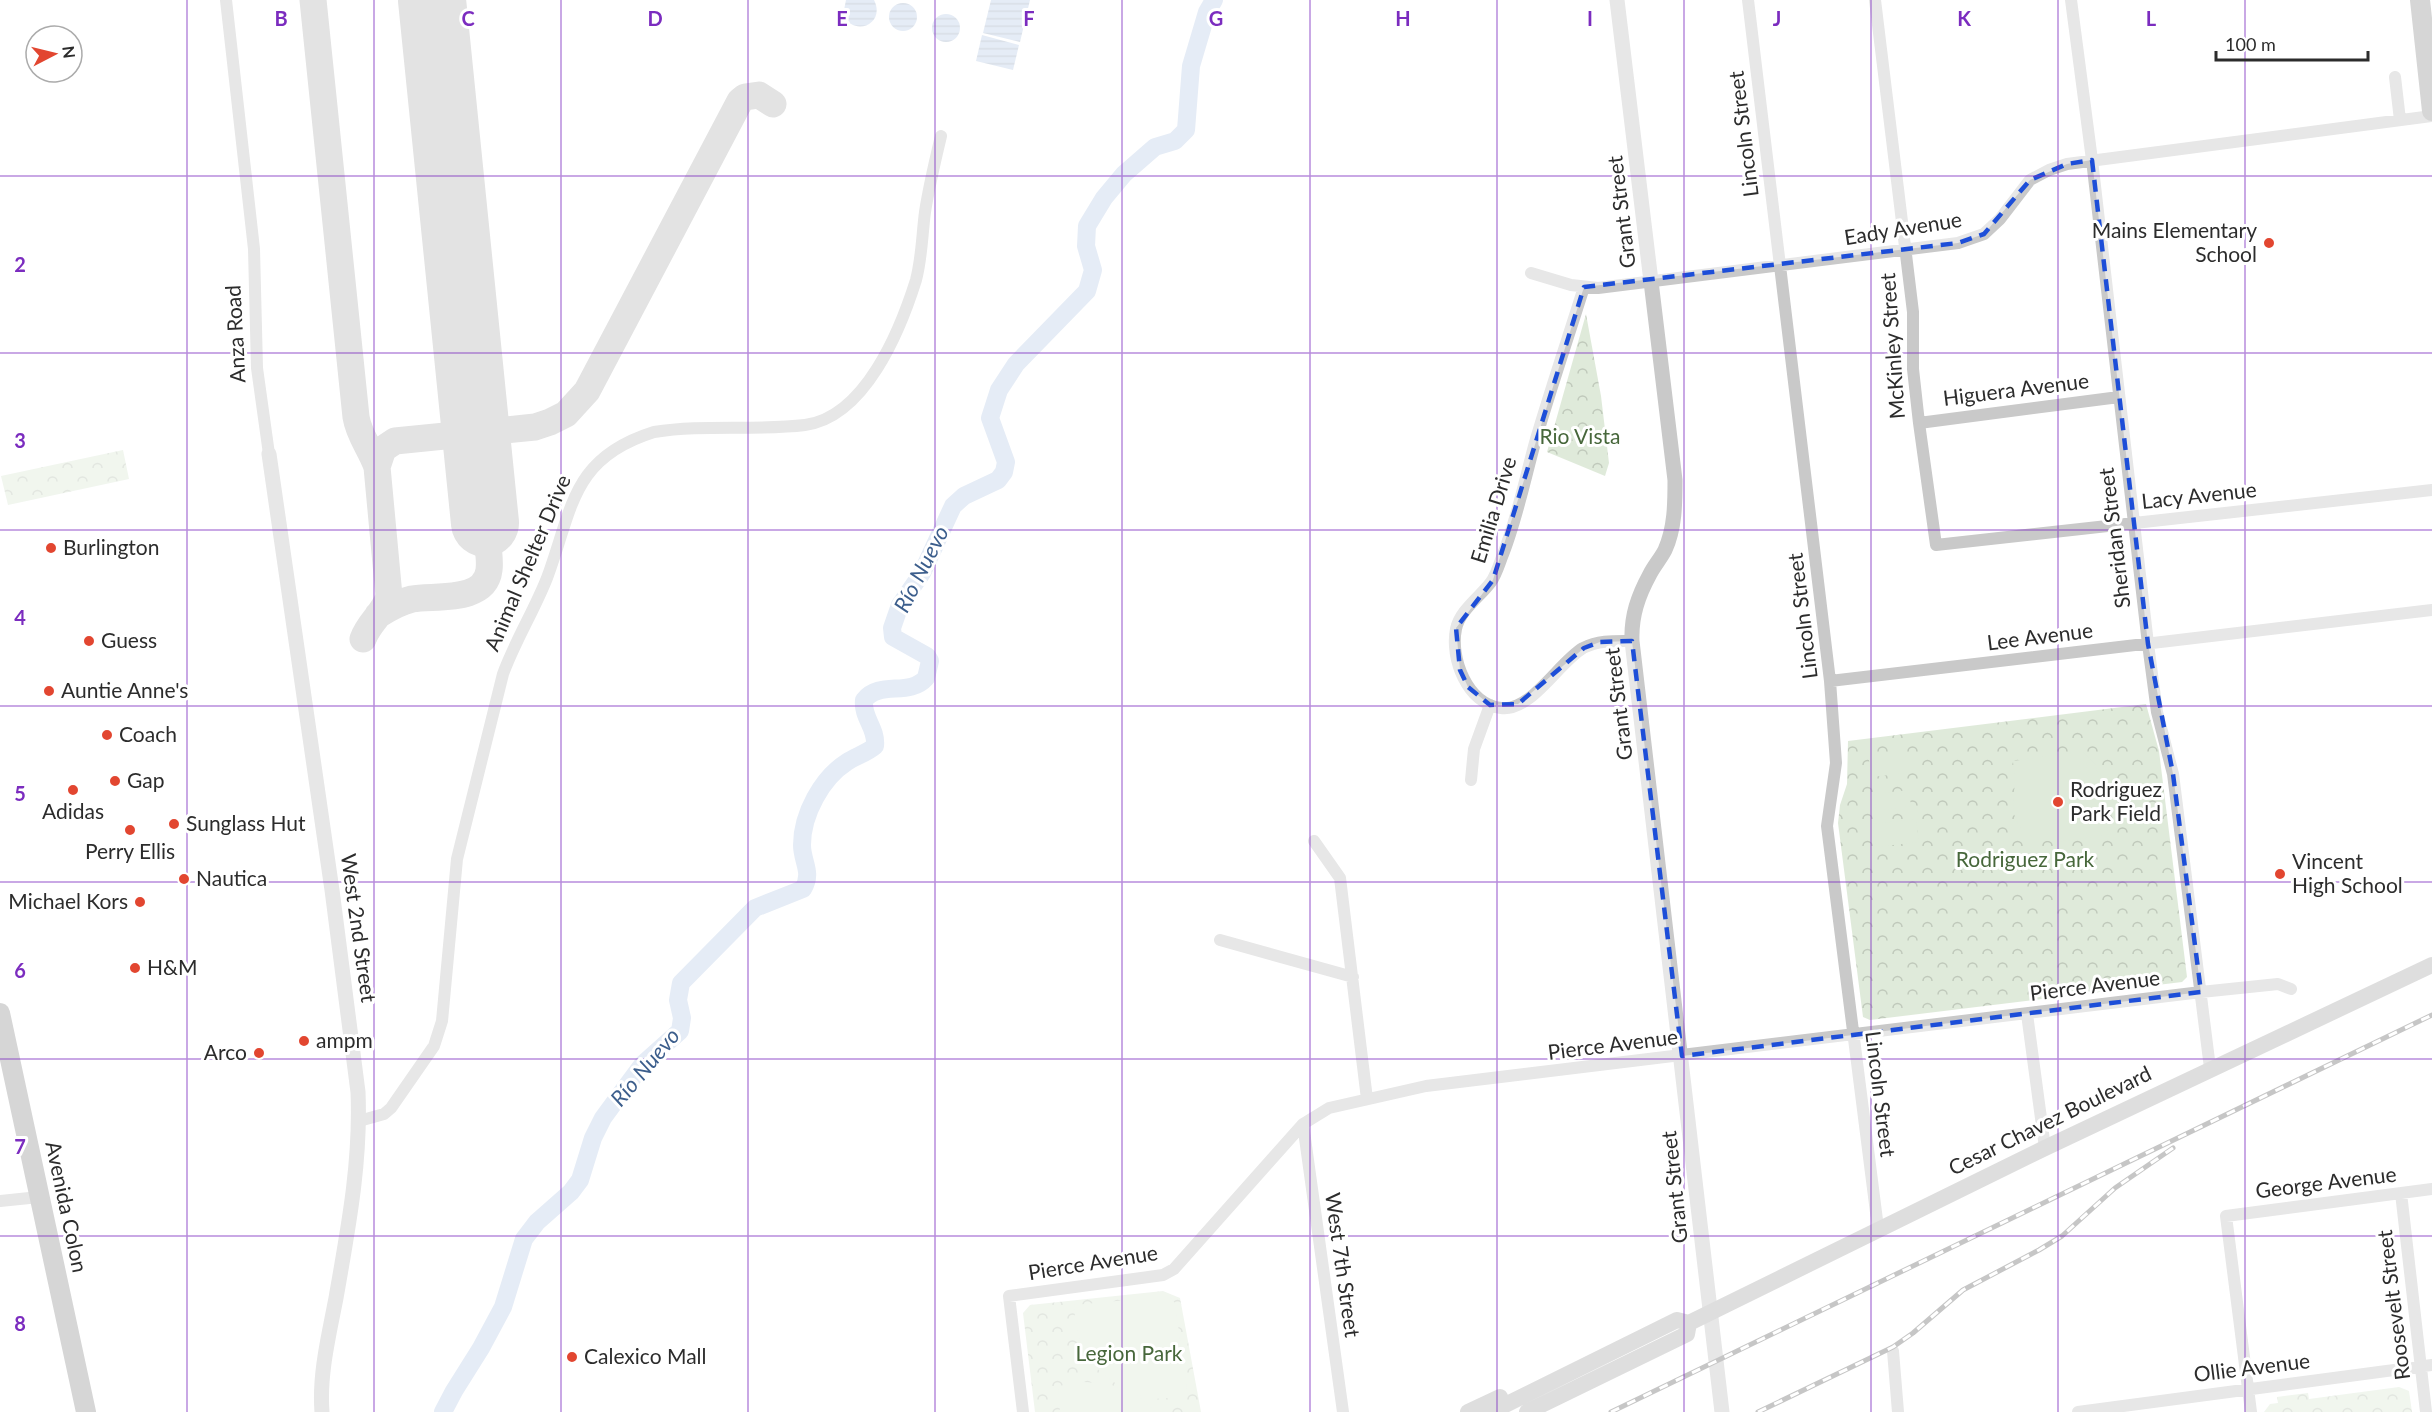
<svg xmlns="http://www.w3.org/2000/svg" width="2432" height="1412" font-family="Lato,sans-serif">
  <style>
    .park { fill: url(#park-crowns) }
    .pitch { fill: #dfeada }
    .water { fill: url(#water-rules) }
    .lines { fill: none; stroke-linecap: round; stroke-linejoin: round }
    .river { stroke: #c6d5ea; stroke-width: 18 }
    .taxiway { stroke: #c0c0c0; stroke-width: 27 }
    .runway { stroke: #c0c0c0; stroke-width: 68 }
    .minor { stroke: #c9c9c9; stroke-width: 12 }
    .tertiary { stroke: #c9c9c9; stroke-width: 15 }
    .secondary { stroke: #b6b6b6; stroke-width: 16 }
    .primary { stroke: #a4a4a4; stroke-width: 20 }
    .rail-casing { stroke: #818181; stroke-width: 5 }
    .rail { stroke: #fff; stroke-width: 3; stroke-dasharray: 9; stroke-linecap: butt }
    .marked { fill: none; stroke: #1d4ed8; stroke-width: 4.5; stroke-dasharray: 12 8; stroke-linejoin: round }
    .grid { fill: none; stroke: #7b2cbf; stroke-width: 1.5; stroke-opacity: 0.55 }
    .poi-dot { fill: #e24630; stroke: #fff; stroke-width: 2 }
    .labels { text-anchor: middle; stroke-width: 6; stroke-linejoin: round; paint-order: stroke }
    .street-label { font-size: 21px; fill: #2c2c2c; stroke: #fff }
    .poi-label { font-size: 21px; fill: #2c2c2c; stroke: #fff; text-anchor: start }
    .park-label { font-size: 21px; fill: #47673b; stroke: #fff }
    .water-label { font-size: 22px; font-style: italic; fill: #3c5e8c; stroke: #fff }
    .grid-label { font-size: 20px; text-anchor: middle; font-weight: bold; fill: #7b2cbf; stroke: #fff; stroke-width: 6; stroke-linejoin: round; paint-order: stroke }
  </style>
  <defs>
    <pattern id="park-crowns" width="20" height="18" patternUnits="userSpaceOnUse" patternTransform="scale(1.5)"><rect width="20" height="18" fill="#dfeada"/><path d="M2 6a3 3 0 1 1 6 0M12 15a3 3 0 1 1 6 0" fill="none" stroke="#c0c9bb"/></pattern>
    <pattern id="water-rules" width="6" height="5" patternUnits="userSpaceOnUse" patternTransform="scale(1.5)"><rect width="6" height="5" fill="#c6d5ea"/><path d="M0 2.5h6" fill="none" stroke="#aab7c9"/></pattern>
  </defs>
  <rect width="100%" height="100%" fill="#fff"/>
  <!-- park -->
  <path class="park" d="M1586,314L1601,396L1609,463L1605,476L1547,452Z
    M123,450L129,479L8,505L1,476Z
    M2146,704L2159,751L2187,977L2182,982L1870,1020L1863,1017L1838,823L1840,805L1847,784L1848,741Z
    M1163,1291L1180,1298L1201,1412H1035L1023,1313L1030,1305Z
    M2399,1387L2409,1391L2412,1412H2264L2270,1404L2278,1403L2277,1397L2308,1393L2309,1399Z"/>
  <!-- pitch -->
  <path class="pitch" d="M2082,751L2096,765L2108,834C2079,838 2029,855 2015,817C2011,805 2015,791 2015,779C2016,774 2013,767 2013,761Z
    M1905,756L1907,773L1871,777L1869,760Z
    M1909,790L1911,806L1876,811L1874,794Z
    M1916,819L1919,842L1876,847L1873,824Z
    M1169,1296L1175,1303L1188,1397L1152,1399L1136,1394L1156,1412H1060L1058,1386L1084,1382L1109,1384L1128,1391C1089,1368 1077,1350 1074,1305Z"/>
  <!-- water -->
  <path class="water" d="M846,0H874C886,23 855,38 843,15Z
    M991,0H1030L1020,42L983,33Z
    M889 17a14 14 0 1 1 28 0a14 14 0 1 1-28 0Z
    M932 28a14 14 0 1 1 28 0a14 14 0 1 1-28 0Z
    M982,35L1019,45L1013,70L976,61Z"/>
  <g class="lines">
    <!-- river -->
    <path class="river" d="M443,1412L454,1391L481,1348L503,1307L524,1239L537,1222L571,1192L580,1180L593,1138L603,1118L628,1084L643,1064L680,1031L682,1018L678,1000L681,983L755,908L803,889C813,872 802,862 802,845C802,814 822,778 847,762C856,756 867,753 875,746C877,728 862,718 864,700C880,680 909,697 926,678L930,661L927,656L893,637L892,628L900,605L922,573L953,506L964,496L998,480L1004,472L1006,462L990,418L999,390L1016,364L1087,291L1093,270L1086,246L1087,226L1104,198L1124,174L1155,147L1175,141L1186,130L1191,66L1207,12L1214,0"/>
    <!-- taxiway -->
    <path class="taxiway" d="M313,0L356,417C359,436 371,449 377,467
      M378,615C389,608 399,602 412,599C435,595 485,603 489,570C491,556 486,538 485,523
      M363,639C369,622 384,613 389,596L377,467L383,449L395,441L535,427L550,422L566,414L587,391L740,101L745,97L759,95L773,104"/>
    <!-- runway -->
    <path class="runway" d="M432,0L485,523"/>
    <!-- minor -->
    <path class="minor" d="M226,0L254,249L257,368L269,454
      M1748,0L1830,681L1836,763L1827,826L1878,1228
      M1875,0L1913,312V369L1919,423L1936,545L2432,490
      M2071,0L2092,160L2148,644L2157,712L2173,774L2210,1068
      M2395,77L2400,120
      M1531,273L1571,285L1598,288L1958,243L1984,234L2000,219L2030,180L2049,170L2067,164L2432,116
      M1584,287C1568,338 1551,388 1536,439C1525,478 1517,520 1502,557C1499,565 1496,575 1491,582C1480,597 1460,610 1456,629C1450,658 1467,704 1501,708C1531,712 1559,662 1583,648C1599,640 1615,641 1632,641
      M1919,423L2119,397
      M1830,681L2432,610
      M1471,780L1474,749L1490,705
      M1314,841L1340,878L1367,1099
      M1220,940L1353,977
      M2027,1014L2045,1148
      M359,1121L384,1114L391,1108L434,1046L442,1021L457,859L503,674C515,641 534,611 547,578C573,508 571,458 654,432C704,424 755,431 805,425C865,417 900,331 916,280C922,257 922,235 925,212C929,186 935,161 941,136
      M1303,1124L1343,1412
      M2401,1193L2426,1412
      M0,1201L39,1197
      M1893,1351L1898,1412
      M1023,1412L1009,1296L1163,1275L1174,1269L1303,1124L1329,1108L1426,1086L2201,992L2278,984L2291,989
      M2078,1412L2432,1365
      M2251,1412L2226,1216L2432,1189"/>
    <!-- tertiary -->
    <path class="tertiary" d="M1617,0L1675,480C1675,503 1675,528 1665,550C1661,558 1654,566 1650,574C1638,596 1631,616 1632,641L1722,1412
      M269,454L332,890L358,1092C361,1162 348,1229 336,1298C329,1335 319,1374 322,1412"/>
    <!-- secondary -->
    <path class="secondary" d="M1468,1412L1500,1397
      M1491,1412L1677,1320L1689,1323L2045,1148L2432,965
      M1527,1412L1687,1334L1689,1323"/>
    <!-- primary -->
    <path class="primary" d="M2420,0L2432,111
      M0,1013L86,1412"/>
    <!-- rail casing -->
    <g class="rail-casing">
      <path id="rail" d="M1611,1412L2432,1015
        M1758,1412L1893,1347L1913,1333L1963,1290L2039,1250L2062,1236L2115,1188L2173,1148"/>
    </g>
    <!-- rail -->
    <use href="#rail" class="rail"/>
  </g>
  <!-- marked area -->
  <path d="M0 0H2432V1412H0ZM2092,160L2148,644L2173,774L2201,992L1682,1056L1632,641L1600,642L1584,648L1518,704L1490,705L1468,687L1460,670L1456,628L1493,580L1584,287L1958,243L1984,234L2030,180L2067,164Z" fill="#fff" fill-opacity=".55" fill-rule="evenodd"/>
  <path class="marked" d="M2092,160L2148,644L2173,774L2201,992L1682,1056L1632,641L1600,642L1584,648L1518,704L1490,705L1468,687L1460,670L1456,628L1493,580L1584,287L1958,243L1984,234L2030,180L2067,164Z"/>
  <!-- grid -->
  <path class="grid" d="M187,0V1412M374,0V1412M561,0V1412M748,0V1412M935,0V1412M1122,0V1412M1310,0V1412M1497,0V1412M1684,0V1412M1871,0V1412M2058,0V1412M2245,0V1412M0,176H2432M0,353H2432M0,530H2432M0,706H2432M0,882H2432M0,1059H2432M0,1236H2432"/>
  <!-- markers -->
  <g class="poi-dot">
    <circle cx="2269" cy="243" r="6"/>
    <circle cx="51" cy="548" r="6"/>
    <circle cx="89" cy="641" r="6"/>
    <circle cx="49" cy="691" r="6"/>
    <circle cx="107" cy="735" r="6"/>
    <circle cx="115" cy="781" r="6"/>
    <circle cx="73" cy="790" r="6"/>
    <circle cx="2058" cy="802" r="6"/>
    <circle cx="174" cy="824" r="6"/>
    <circle cx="130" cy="830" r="6"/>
    <circle cx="2280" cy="874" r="6"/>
    <circle cx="184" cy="879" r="6"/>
    <circle cx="140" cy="902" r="6"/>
    <circle cx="135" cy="968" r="6"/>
    <circle cx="304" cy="1041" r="6"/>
    <circle cx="259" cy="1053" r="6"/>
    <circle cx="572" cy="1357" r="6"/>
  </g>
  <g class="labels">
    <!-- street labels -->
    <g class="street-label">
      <text transform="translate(1744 134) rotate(-97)" y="7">Lincoln Street</text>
      <text transform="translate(1622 212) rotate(-97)" y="7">Grant Street</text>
      <text transform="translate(1903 229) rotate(-9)" y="7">Eady Avenue</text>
      <text transform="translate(236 334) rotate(-93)" y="7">Anza Road</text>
      <text transform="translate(1893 346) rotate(-94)" y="7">McKinley Street</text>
      <text transform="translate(2016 390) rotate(-7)" y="7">Higuera Avenue</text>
      <text transform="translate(2199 496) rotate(-6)" y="7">Lacy Avenue</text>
      <text transform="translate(1494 510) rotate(-73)" y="7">Emilia Drive</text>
      <text transform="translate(2115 538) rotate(-97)" y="7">Sheridan Street</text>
      <text transform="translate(528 563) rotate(-67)" y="7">Animal Shelter Drive</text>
      <text transform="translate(1803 616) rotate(-97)" y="7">Lincoln Street</text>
      <text transform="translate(2040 637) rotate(-7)" y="7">Lee Avenue</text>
      <text transform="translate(1619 704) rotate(-97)" y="7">Grant Street</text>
      <text transform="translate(358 928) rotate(82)" y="7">West 2nd Street</text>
      <text transform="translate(2095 986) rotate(-7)" y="7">Pierce Avenue</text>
      <text transform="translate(1613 1045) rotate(-7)" y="7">Pierce Avenue</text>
      <text transform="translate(1880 1094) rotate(83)" y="7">Lincoln Street</text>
      <text transform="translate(2050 1121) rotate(-26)" y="7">Cesar Chavez Boulevard</text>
      <text transform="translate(2326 1183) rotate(-7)" y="7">George Avenue</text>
      <text transform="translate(1675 1187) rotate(-96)" y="7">Grant Street</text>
      <text transform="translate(66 1207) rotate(78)" y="7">Avenida Colon</text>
      <text transform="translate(1093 1263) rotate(-9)" y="7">Pierce Avenue</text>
      <text transform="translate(1342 1265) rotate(82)" y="7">West 7th Street</text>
      <text transform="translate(2394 1305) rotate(-97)" y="7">Roosevelt Street</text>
      <text transform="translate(2252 1368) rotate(-7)" y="7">Ollie Avenue</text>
    </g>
    <!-- poi labels -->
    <g class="poi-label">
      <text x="2257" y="238" text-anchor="end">Mains Elementary<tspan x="2257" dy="24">School</tspan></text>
      <text x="63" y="555">Burlington</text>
      <text x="101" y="648">Guess</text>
      <text x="61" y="698">Auntie Anne's</text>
      <text x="119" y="742">Coach</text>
      <text x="127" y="788">Gap</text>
      <text x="2070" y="797">Rodriguez<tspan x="2070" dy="24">Park Field</tspan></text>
      <text x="73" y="819" text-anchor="middle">Adidas</text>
      <text x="186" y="831">Sunglass Hut</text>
      <text x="130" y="859" text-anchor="middle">Perry Ellis</text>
      <text x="2292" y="869">Vincent<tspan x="2292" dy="24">High School</tspan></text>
      <text x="196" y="886">Nautica</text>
      <text x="128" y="909" text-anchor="end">Michael Kors</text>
      <text x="147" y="975">H&amp;M</text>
      <text x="316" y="1048">ampm</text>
      <text x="247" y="1060" text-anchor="end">Arco</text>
      <text x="584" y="1364">Calexico Mall</text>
    </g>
    <!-- park labels -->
    <g class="park-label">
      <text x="1580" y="444">Rio Vista</text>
      <text x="2025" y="867">Rodriguez Park</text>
      <text x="1129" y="1361">Legion Park</text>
    </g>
    <!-- water labels -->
    <g class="water-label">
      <text transform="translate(921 569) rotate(-63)" y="8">Río Nuevo</text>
      <text transform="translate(645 1067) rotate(-50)" y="8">Río Nuevo</text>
    </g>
  </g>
  <g class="grid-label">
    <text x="281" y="26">B</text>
    <text x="468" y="26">C</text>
    <text x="655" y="26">D</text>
    <text x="842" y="26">E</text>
    <text x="1029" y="26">F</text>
    <text x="1216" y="26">G</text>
    <text x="1403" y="26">H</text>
    <text x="1590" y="26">I</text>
    <text x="1777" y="26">J</text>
    <text x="1964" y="26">K</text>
    <text x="2151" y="26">L</text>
    <text x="20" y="272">2</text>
    <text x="20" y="448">3</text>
    <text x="20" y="625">4</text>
    <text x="20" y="801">5</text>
    <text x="20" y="978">6</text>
    <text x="20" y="1154">7</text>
    <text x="20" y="1331">8</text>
  </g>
  <!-- north arrow -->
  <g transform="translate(54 54) rotate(83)"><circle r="28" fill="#ffffff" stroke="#ababab" stroke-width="1.5"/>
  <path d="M0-4.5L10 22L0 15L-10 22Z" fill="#e24630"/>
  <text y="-9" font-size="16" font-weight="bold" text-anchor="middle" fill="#2c2c2c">N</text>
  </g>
  <!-- scale -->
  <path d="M2216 51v9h152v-9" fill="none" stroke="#2c2c2c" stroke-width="3"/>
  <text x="2225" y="51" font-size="18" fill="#2c2c2c" stroke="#ffffff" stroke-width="4.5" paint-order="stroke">100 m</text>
</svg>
